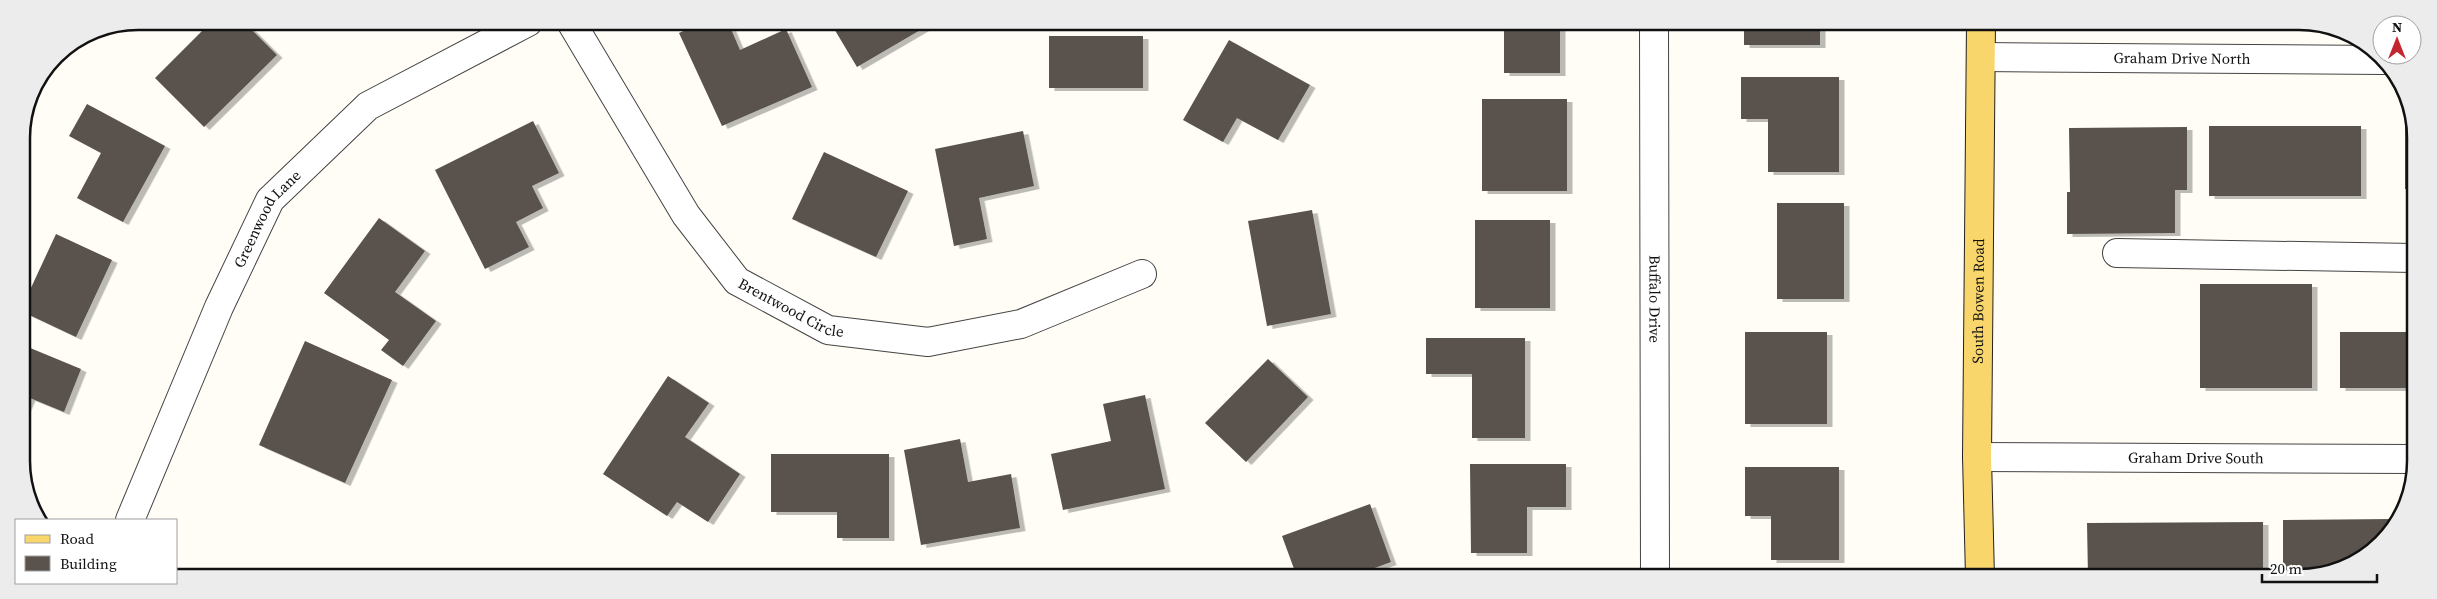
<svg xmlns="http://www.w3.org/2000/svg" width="2437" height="599" font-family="'Source Serif 4',serif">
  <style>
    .building { fill: #5a524d; filter: url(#shadow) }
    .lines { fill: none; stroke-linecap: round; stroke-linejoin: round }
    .minor-casing { stroke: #444; stroke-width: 30 }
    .major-casing { stroke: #222; stroke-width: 30 }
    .minor { stroke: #fff; stroke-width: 28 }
    .major { stroke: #f9d66b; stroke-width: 28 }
    .labels { text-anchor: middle; stroke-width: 5; stroke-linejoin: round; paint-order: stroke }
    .street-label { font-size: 15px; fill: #111; stroke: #fff }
    .rim { fill: none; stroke: #111; stroke-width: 2.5 }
  </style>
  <defs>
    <filter id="shadow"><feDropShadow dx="5.5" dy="3" stdDeviation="0" flood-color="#0004"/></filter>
  </defs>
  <rect width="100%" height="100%" fill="#fffdf5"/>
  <!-- building -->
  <path class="building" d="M212,21H243L277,55L204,127L155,78Z
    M703,22H728L740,50L786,29L812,87L722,126L679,33Z
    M830,22H934L857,67Z
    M1504,23H1560V73H1504Z
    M1744,23H1820V45H1744Z
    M1049,36H1143V88H1049Z
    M1229,40L1310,85L1278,140L1237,118L1223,142L1183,120Z
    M1741,77H1839V172H1768V119H1741Z
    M1482,99H1567V191H1482Z
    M87,104L165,146L123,222L77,198L101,153L69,136Z
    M533,121L559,173L532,186L543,208L516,222L529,247L485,269L435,170Z
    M2209,126H2361V196H2209Z
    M2405,126H2414V189H2405Z
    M2187,127V190H2175V233L2067,234V192H2070L2069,128Z
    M1023,131L1034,186L979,198L987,239L954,246L935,149Z
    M824,152L908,191L876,257L792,219Z
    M1777,203H1844V299H1777Z
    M1312,210L1331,314L1267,326L1248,221Z
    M379,218L425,251L395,292L436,321L403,366L381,350L389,340L324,293Z
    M1475,220H1550V308H1475Z
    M56,234L112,260L76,337L23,312V305Z
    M2200,284H2312V388H2200Z
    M1745,332H1827V424H1745Z
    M2340,332H2413V388H2340Z
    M1426,338H1525V438H1472V374H1426Z
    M305,341L392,380L345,483L259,445Z
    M23,345L81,369L64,412L30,398L23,414Z
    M1268,359L1308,397L1246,462L1205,423Z
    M668,376L709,403L685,437L740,474L708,522L677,502L667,516L603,474Z
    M1145,395L1165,489L1063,510L1051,454L1111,441L1103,404Z
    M960,439L968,482L1011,474L1020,528L921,545L904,450Z
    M771,454H889V538H837V512H771Z
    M1470,464H1566V507H1527V553H1471Z
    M1745,467H1839V560H1771V516H1745Z
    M1370,504L1391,562L1350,577H1297L1282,536Z
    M2393,519L2376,549L2307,578L2283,577V520Z
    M2263,522V577H2088L2087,523Z"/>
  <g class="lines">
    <!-- minor casing -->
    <g class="minor-casing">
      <g id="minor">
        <path id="s1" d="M571,22L686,215L737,281L828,330L928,342L1021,324L1142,274"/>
        <path id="s2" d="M1654,23L1655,577"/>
        <path id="s3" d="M1981,57L2384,60"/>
        <path d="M2117,253L2414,258"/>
        <path id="s4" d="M1977,457L2413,459"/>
        <path id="s5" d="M130,520L219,307L270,200L368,106L528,22"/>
      </g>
    </g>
    <!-- major casing -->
    <g class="major-casing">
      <g id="major">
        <path id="s6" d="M1980,577L1977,457L1981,23"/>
      </g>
    </g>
    <!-- minor -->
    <use href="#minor" class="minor"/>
    <!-- major -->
    <use href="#major" class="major"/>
  </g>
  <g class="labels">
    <!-- street labels -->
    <g class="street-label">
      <text dy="5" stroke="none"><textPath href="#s3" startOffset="201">Graham Drive North</textPath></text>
      <text dy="5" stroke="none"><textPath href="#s5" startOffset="332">Greenwood Lane</textPath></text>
      <text dy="5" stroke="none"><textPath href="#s2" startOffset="276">Buffalo Drive</textPath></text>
      <text dy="5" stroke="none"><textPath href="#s6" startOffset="276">South Bowen Road</textPath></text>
      <text dy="5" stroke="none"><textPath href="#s1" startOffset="369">Brentwood Circle</textPath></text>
      <text dy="5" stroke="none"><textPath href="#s4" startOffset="219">Graham Drive South</textPath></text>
    </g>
  </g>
  <!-- crop -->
  <path d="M0 0H2437V599H0ZM138 30H2299A108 108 0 0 1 2407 138V461A108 108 0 0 1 2299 569H138A108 108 0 0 1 30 461V138A108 108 0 0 1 138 30Z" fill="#ececec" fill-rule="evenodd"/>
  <path class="rim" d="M138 30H2299A108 108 0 0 1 2407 138V461A108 108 0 0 1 2299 569H138A108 108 0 0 1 30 461V138A108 108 0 0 1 138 30Z"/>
  <!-- legend -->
  <rect x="15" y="519" width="162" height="65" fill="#ffffff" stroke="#a0a0a0"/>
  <rect x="25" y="535" width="25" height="8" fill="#f9d66b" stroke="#a0a0a0"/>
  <text x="60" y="544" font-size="15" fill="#111111">Road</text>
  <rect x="25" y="556" width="25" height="15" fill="#5a524d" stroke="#a0a0a0"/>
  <text x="60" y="569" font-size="15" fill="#111111">Building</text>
  <!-- north arrow -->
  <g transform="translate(2397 40)"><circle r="24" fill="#ffffff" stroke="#a0a0a0"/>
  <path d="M0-4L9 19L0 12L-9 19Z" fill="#c4262e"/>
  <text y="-8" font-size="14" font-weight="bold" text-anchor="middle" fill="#111111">N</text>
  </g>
  <!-- scale -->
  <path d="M2262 574v8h115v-8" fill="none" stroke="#111111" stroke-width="2.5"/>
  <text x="2270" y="574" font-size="15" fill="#111111" stroke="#ffffff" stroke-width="4" paint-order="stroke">20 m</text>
</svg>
